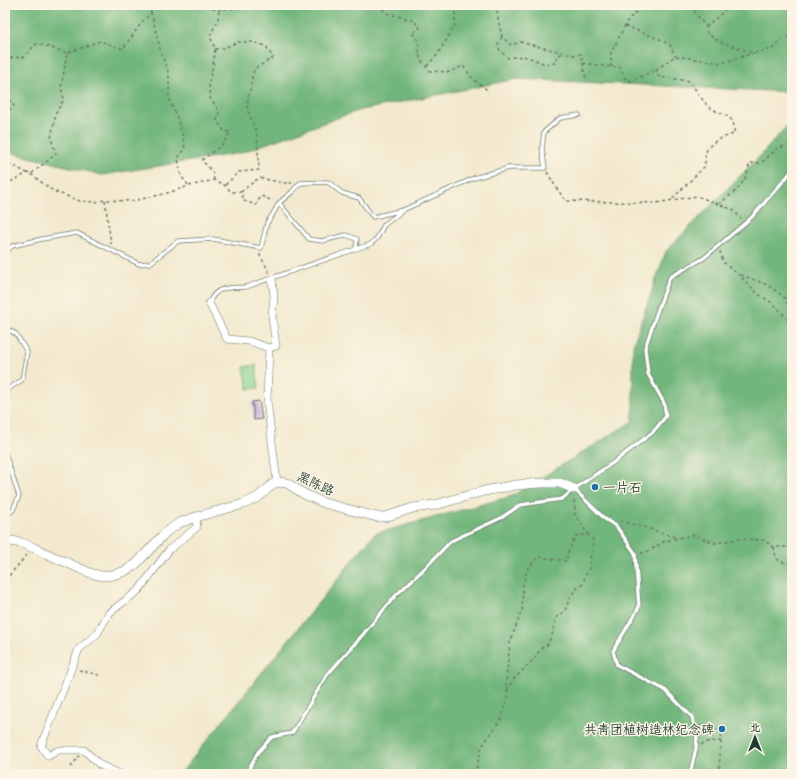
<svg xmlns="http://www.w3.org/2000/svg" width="797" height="779" font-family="Itim,'LXGW WenKai TC',sans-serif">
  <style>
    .green { fill: #8cd591; stroke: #568962 }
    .forest { fill: #71b67b; stroke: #487a58 }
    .building { fill: #cdb3e0 }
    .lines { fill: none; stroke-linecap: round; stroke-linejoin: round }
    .service-casing { stroke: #69796a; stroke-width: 5 }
    .minor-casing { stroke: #69796a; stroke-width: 8 }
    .tertiary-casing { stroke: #69796a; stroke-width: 10 }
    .path { stroke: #69796a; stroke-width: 1.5; stroke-dasharray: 3 3; stroke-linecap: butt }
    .service { stroke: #fff; stroke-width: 3.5 }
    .minor { stroke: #fff; stroke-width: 7 }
    .tertiary { stroke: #fff; stroke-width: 9 }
    .poi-dot { fill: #1f6fb2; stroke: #fcf5e5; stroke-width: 1.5 }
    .labels { text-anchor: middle; stroke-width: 3; stroke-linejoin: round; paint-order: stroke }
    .street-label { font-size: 13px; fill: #1f3d34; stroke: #fcf5e5 }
    .poi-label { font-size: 13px; fill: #1f3d34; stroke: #fcf5e5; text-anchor: start }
  </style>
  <rect width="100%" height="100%" fill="#fcf5e5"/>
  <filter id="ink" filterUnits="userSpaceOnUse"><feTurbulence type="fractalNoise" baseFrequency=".025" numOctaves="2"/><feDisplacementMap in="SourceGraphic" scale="8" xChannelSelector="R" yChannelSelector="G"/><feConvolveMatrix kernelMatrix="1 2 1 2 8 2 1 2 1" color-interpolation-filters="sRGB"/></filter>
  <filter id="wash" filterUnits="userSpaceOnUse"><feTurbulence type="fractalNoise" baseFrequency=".012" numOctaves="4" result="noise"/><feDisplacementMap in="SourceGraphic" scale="16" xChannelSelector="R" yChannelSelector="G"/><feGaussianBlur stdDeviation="0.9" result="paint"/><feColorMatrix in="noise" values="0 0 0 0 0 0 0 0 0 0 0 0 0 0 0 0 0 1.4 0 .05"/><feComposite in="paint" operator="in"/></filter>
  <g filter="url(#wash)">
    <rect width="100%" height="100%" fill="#f2e9ce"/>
    <!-- green -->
    <path class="green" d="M256,365L259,388L248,389L244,367Z"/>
    <!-- forest -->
    <path class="forest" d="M5,5H792V92L516,79L357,111L240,153L102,175L5,151Z
      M792,120V774H180L374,534L512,496L633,421V345L666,251L763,153Z"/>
    <g id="blocks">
      <!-- building -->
      <path class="building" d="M259,401L262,419L254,420L252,402Z"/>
    </g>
  </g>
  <g filter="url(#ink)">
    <use href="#blocks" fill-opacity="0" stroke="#69796a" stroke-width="1"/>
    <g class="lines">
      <!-- service casing -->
      <g class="service-casing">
        <path id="service" d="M356,249L371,244L377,238L384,225L402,211
          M5,253L12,246L42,239L77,233L139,264L150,263L178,241L213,239L261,248L267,223L273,214L279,203L292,192L300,183L328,182L342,193L359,198L373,217L403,210L474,178L509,168H545L542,148L544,132L560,118L579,115
          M209,303C216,285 230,288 246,287L356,249L357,239L346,235L322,241L309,239L279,203
          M5,328L16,334L27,352L22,380L5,391
          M5,453L19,496L13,510L5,516
          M575,490L605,519L616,526L635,553L639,607L613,651L617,665L665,690L692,717L697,737L696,748L690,774
          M246,774L258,752L272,737L292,733L327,675L360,638L396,595L424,569L451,541L501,518L520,505L562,499L574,489L614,462L653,432L666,416L664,403L648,374L645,348L658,309L670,277L704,258L752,217L792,171"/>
      </g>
      <!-- minor casing -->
      <g class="minor-casing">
        <path id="minor" d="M209,303L227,339L249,341L269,348L276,346L272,317L274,296L272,279
          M269,348L267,401L277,482
          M120,774L100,765L84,750H59L48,756L41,746L79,649L97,634L109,613L139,590L169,550L197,527L196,517"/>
      </g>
      <!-- tertiary casing -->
      <g class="tertiary-casing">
        <path id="tertiary" d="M5,540L22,543L34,548L90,573L102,576L113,575L125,571L136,564L166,532L179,523L196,517L243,504L257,498L273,484L277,482L287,483L304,494L324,503L377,517H385L413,508L435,505L484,491L516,485L540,483H560L574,489"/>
      </g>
      <!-- path -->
      <path class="path" d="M201,5L215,9L275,7L283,5
        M378,5L386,13L413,20L420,28L412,33L418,40L420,59L430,71L449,72L463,66L473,79L489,91
        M496,5L498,19L502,37L511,45L521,42L572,55L581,54L583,63L611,67H620L625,78L630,81L654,71L675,56L722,63L754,53
        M694,5V11L706,27L707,33L720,42L754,53L772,49L790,35H792
        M150,8L159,5
        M151,12L161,52L169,75V98L176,115L182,133L185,149L178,158L181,176L189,186
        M625,26L662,40L670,45L675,56
        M706,27L724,11L727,5
        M502,37L498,44L500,51L508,58L523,56L533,59L545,64L555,63L557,56L563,53
        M215,49L224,48L238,42H252L266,46L273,58L254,69L252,78L251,87L248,97L247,109L252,121L257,134L259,170L239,172L224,186
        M5,60L7,58L24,57L36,44L46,46L67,53
        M583,63L584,71L586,78
        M427,66L438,54L455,25V13L453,5
        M611,67V53L628,20L636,12L646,5
        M656,69L659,77L690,81C693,86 704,103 709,107C722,116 736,113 734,134C724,137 710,141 706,152C705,156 705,162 705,166L671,200
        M5,95L8,98L14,106L5,113
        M5,159L10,164L27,173
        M547,172L557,189L566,201L656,203L697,196L734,210L741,219
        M31,174L53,191L80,201L96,202L105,200L132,201L164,194L189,186L214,180L226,186L231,192H241L244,201L256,205L261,196L273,201
        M214,180L213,173L202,160L224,143L230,131L225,132L217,121L219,111L210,98L209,82L213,65L215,49L210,36L218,20L219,9
        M5,184L19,178L27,173L31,174L56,154L51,138L56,113L64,99L61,88L67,53L100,41L123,49L142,22L151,13L150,8
        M241,192L248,186L259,178L285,183H292
        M105,200L111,244
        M719,204L737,190L745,179L750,163H761L778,148L792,145
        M720,251L723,262L739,275L757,293L774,304L792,325
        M260,254V256L265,264L269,273
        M741,275L768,285L785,298L792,312
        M620,521L640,526L678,538
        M774,547C777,563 777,561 792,563
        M641,553H645L652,549L665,541L693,535L715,543L738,539L763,540L774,547H792
        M5,580L28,554
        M79,670L99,675
        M507,690L513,680L536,657L540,649L548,644L553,632L556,618L565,611L568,602L575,590L583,584L585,576L590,567V558L593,549V540L588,535
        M700,725L704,729H722L719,770L709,774
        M701,745L706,742L721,741
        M71,767L79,756
        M475,774L482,746L502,718L508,696L506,681L510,642L522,610L523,585L527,569L538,557L567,561V554L576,536L588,535L575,514L574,497"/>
      <!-- service -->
      <use href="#service" class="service"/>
      <!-- minor -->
      <use href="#minor" class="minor"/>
      <!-- tertiary -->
      <use href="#tertiary" class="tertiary"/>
    </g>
  </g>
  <!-- markers -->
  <g class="poi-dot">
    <circle cx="595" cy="487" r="4"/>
    <circle cx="722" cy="729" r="4"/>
  </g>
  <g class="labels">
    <!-- street labels -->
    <g class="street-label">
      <text transform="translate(316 483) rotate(25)" y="5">黑陈路</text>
    </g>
    <!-- poi labels -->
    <g class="poi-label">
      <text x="603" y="492">一片石</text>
      <text x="714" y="734" text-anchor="end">共青团植树造林纪念碑</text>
    </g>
  </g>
  <!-- margin -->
  <rect width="797" height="779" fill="none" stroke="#fcf5e5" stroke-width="20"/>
  <!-- north arrow -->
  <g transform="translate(755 737)" stroke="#fcf5e5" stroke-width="3" paint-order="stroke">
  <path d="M0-3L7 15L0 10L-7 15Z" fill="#1f3d34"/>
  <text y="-6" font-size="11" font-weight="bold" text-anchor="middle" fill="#1f3d34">北</text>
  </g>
</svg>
